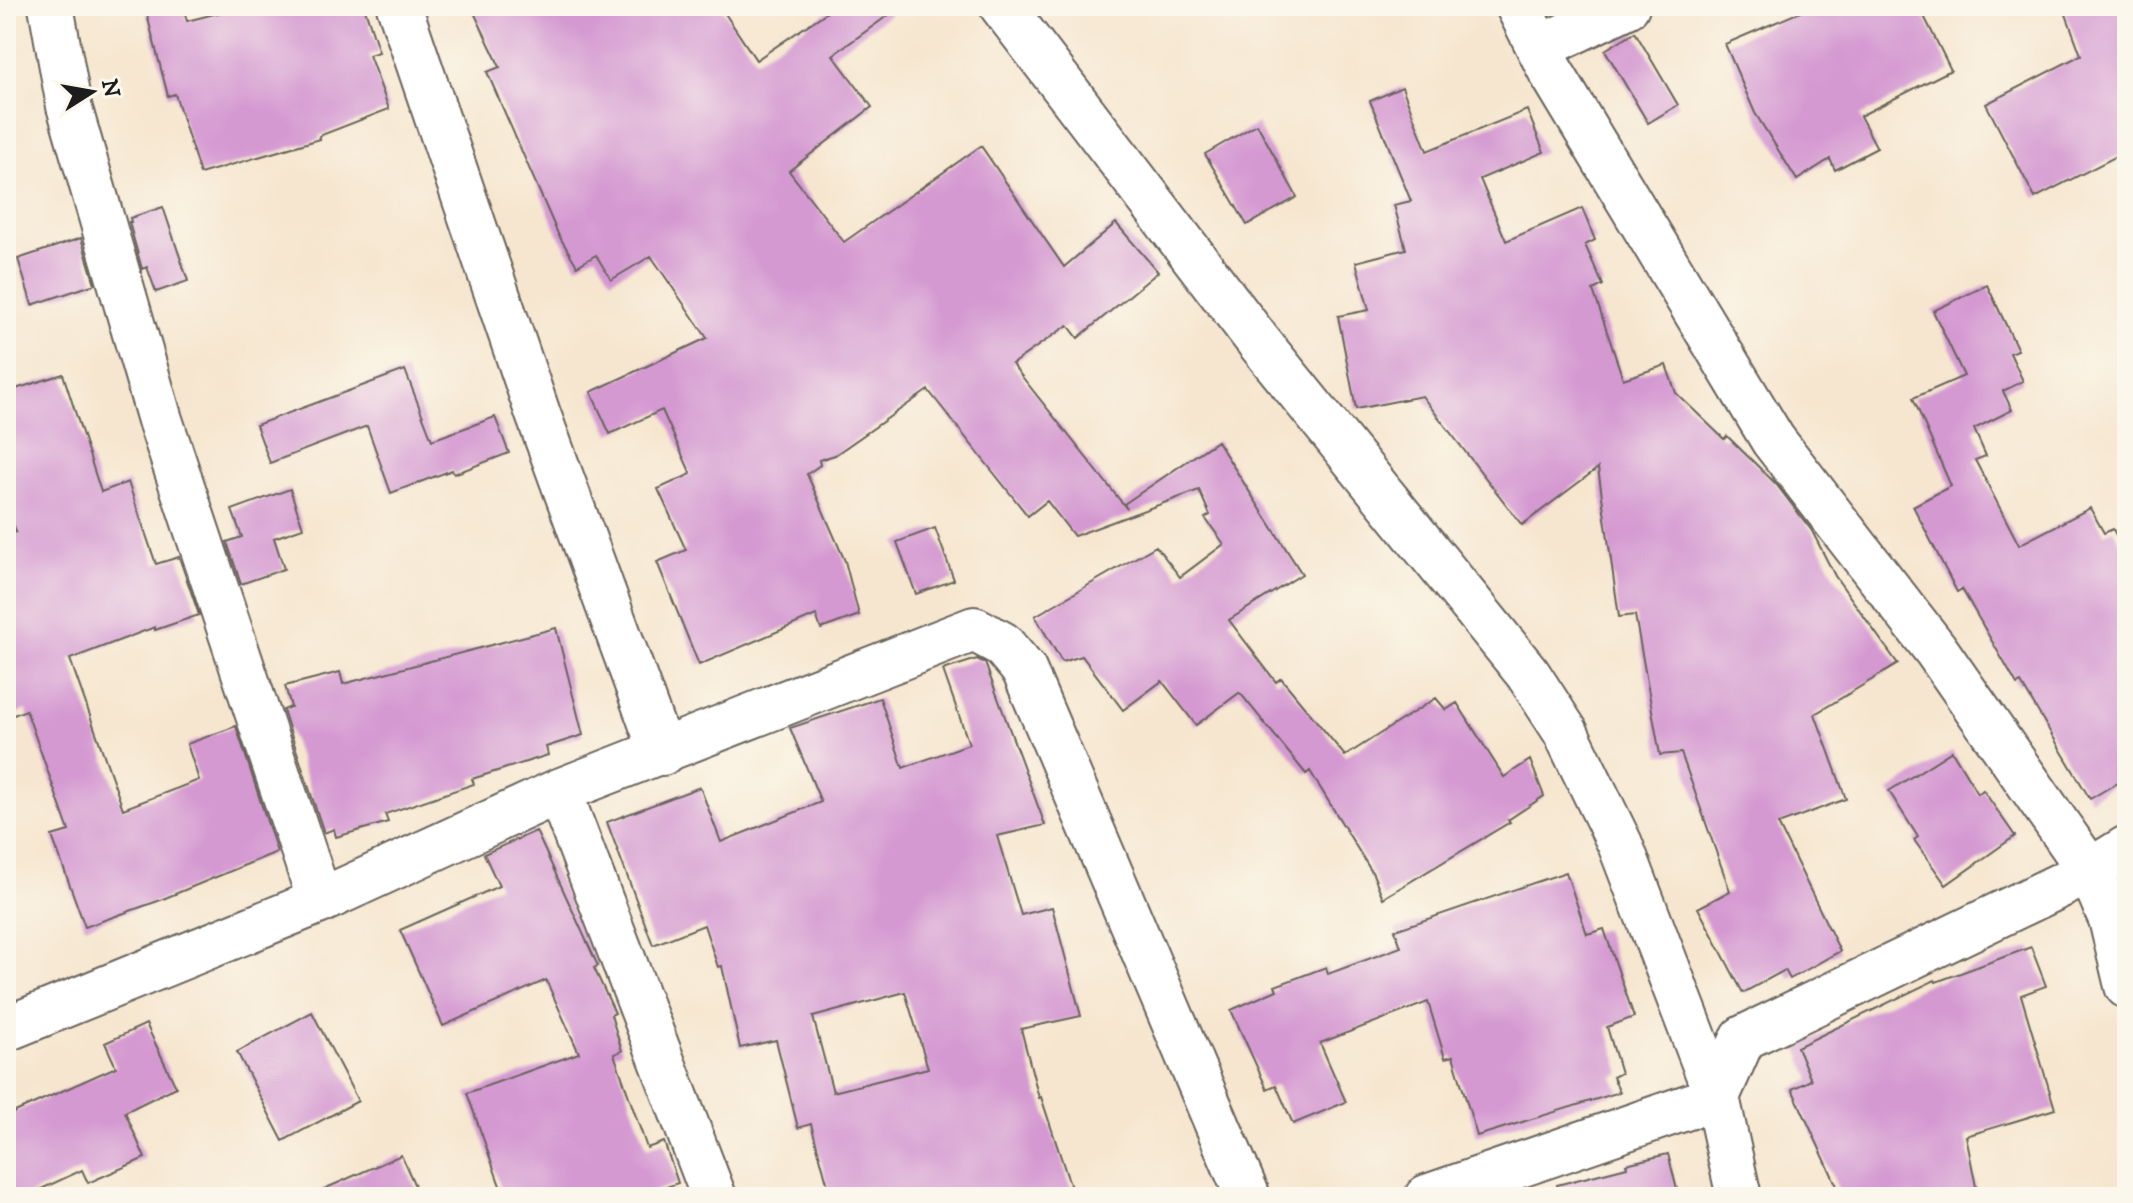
<svg xmlns="http://www.w3.org/2000/svg" width="2133" height="1203" font-family="'IM FELL DW Pica',serif">
  <style>
    .building { fill: #d499d1; fill-rule: evenodd }
    .lines { fill: none; stroke-linecap: round; stroke-linejoin: round }
    .minor-casing { stroke: #68635b; stroke-width: 48 }
    .minor { stroke: #fff; stroke-width: 44 }
  </style>
  <rect width="100%" height="100%" fill="#fbf7ec"/>
  <filter id="ink" filterUnits="userSpaceOnUse"><feTurbulence type="fractalNoise" baseFrequency=".0125" numOctaves="2"/><feDisplacementMap in="SourceGraphic" scale="16" xChannelSelector="R" yChannelSelector="G"/><feConvolveMatrix kernelMatrix="1 2 1 2 8 2 1 2 1" color-interpolation-filters="sRGB"/></filter>
  <filter id="wash" filterUnits="userSpaceOnUse"><feTurbulence type="fractalNoise" baseFrequency=".006" numOctaves="4" result="noise"/><feDisplacementMap in="SourceGraphic" scale="32" xChannelSelector="R" yChannelSelector="G"/><feGaussianBlur stdDeviation="1.8" result="paint"/><feColorMatrix in="noise" values="0 0 0 0 0 0 0 0 0 0 0 0 0 0 0 0 0 1.4 0 .05"/><feComposite in="paint" operator="in"/></filter>
  <g filter="url(#wash)">
    <rect width="100%" height="100%" fill="#f6e6cf"/>
    <g id="blocks">
      <!-- building -->
      <path class="building" d="M167,6H183L187,21L245,6H364L379,52L369,55L389,109L319,136L320,139L200,174L175,94L168,96L146,11Z
        M471,6H720L756,60L836,6H901L833,55L872,107L789,171L844,242L981,146L1064,267L1116,223L1158,272L1078,338L1068,325L1012,364L1127,509L1124,504L1217,441L1302,574L1229,620L1276,682L1281,678L1345,756L1436,698L1446,710L1457,703L1504,777L1530,760L1544,796L1508,820L1510,822L1383,898L1373,874L1310,771L1306,774L1241,694L1239,693L1196,725L1162,681L1123,710L1082,656L1062,662L1035,616L1156,546L1180,577L1224,544L1205,518L1210,515L1199,490L1074,536L1047,501L1028,516L928,390L835,455L819,460L820,465L807,474L845,561L859,615L821,629L816,615L699,665L657,562L686,550L658,489L691,474L662,410L610,434L591,392L707,338L651,256L611,280L596,255L577,266L558,234L487,72L500,67Z
        M1814,6H1919L1951,70L1860,116L1877,148L1835,170L1830,159L1797,180L1755,113L1725,44Z
        M2063,6H2127V151L2035,198L1986,104L2081,55Z
        M1635,32L1678,105L1648,123L1605,50Z
        M1402,87L1427,151L1527,110L1544,152L1480,179L1506,241L1582,208L1595,240L1585,245L1603,285L1593,290L1623,379L1666,365L1676,393L1724,439L1727,436L1776,484L1812,531L1835,576L1898,664L1815,714L1846,799L1778,824L1840,951L1790,979L1785,970L1743,993L1698,908L1730,891L1681,753L1660,755L1635,615L1619,617L1598,468L1522,525L1422,396L1356,409L1338,316L1369,310L1356,262L1406,249L1394,205L1411,201L1370,101Z
        M1257,124L1297,197L1247,225L1205,154Z
        M163,207L188,281L156,292L147,267L142,269L129,222H131L130,218Z
        M81,238L95,284L32,305L18,259Z
        M1987,285L2018,350L2010,353L2023,381L2003,391L2012,410L1974,429L1986,456L1975,460L2019,545L2090,508L2104,533L2113,529L2127,557V777L2090,799L2021,683L2017,685L1962,589L1957,592L1913,506L1951,486L1913,398L1964,376L1933,311Z
        M405,370L432,440L495,417L509,453L454,474L452,470L391,493L367,426L270,463L256,425Z
        M63,374L101,492L128,482L156,564L179,557L199,615L155,630V627L70,659L123,809L199,780L187,744L236,726L277,852L158,901L85,927L52,836L69,831L26,710L6,718V536L16,532L6,502V392Z
        M290,489L303,528L274,538L284,569L241,584L227,542L242,537L232,510Z
        M935,528L954,580L916,594L897,542Z
        M556,628L583,735L546,747L548,755L472,779L474,784L385,814L388,822L336,837L334,829L324,833L283,710L291,707L285,686L340,672L343,684Z
        M977,659L985,663L1045,825L997,836L1021,915L1052,907L1081,1016L1021,1029L1039,1098L1041,1097L1074,1197H831L811,1124L798,1128L776,1040L740,1048L722,966L718,967L704,925L653,945L607,822L700,787L721,842L821,802L790,728L880,698L903,768L969,744L943,670ZM905,992L928,1068L833,1092L813,1017Z
        M1952,751L1978,794L1983,790L2015,836L1946,885L1914,840L1918,837L1889,791Z
        M536,831L598,966L594,968L615,1013L611,1015L622,1051L614,1054L647,1148L664,1142L678,1183L638,1197H504L467,1093L579,1053L546,980L443,1026L400,930L499,886L484,854Z
        M1566,872L1587,934L1604,929L1634,1017L1607,1027L1621,1073L1613,1077L1620,1092L1477,1136L1453,1056L1445,1058L1428,1002L1320,1043L1346,1102L1293,1124L1276,1085L1267,1089L1231,1010L1277,990L1275,986L1326,967L1328,974L1401,947L1395,930Z
        M2031,947L2046,986L2021,995L2055,1109L1966,1136L1978,1197H1842L1792,1089L1811,1080L1797,1047L1935,980L1936,982Z
        M312,1012L358,1101L283,1141L237,1052Z
        M146,1024L176,1087L125,1112L145,1158L88,1183L82,1170L24,1197H6V1116L116,1067L105,1043Z
        M1668,1154L1679,1197H1559L1557,1185L1627,1167L1626,1164Z
        M401,1155L420,1197H306Z"/>
    </g>
  </g>
  <g filter="url(#ink)">
    <use href="#blocks" fill-opacity="0" stroke="#68635b" stroke-width="2"/>
    <g class="lines">
      <!-- minor casing -->
      <g class="minor-casing">
        <path id="minor" d="M51,6L69,106L160,420L320,901
          M399,6L538,414L662,753
          M1002,6L1258,341L1528,674L1565,731L1620,844L1717,1097L1739,1197
          M1518,6L1550,70L1773,440L1936,650L2090,871L2111,919L2127,986
          M1539,48L1627,6
          M559,791L714,1197
          M6,1029L320,901L559,791L974,629L1002,644L1024,670L1248,1197
          M1427,1197L1717,1097L1743,1038L2090,871L2127,848"/>
      </g>
      <!-- minor -->
      <use href="#minor" class="minor"/>
    </g>
  </g>
  <!-- margin -->
  <rect width="2133" height="1203" fill="none" stroke="#fbf7ec" stroke-width="32"/>
  <!-- north arrow -->
  <g transform="translate(92 92) rotate(79)" stroke="#fbf7ec" stroke-width="6" paint-order="stroke">
  <path d="M0-6L14 30L0 20L-14 30Z" fill="#1c1c1c"/>
  <text y="-12" font-size="22" font-weight="bold" text-anchor="middle" fill="#1c1c1c">N</text>
  </g>
</svg>
